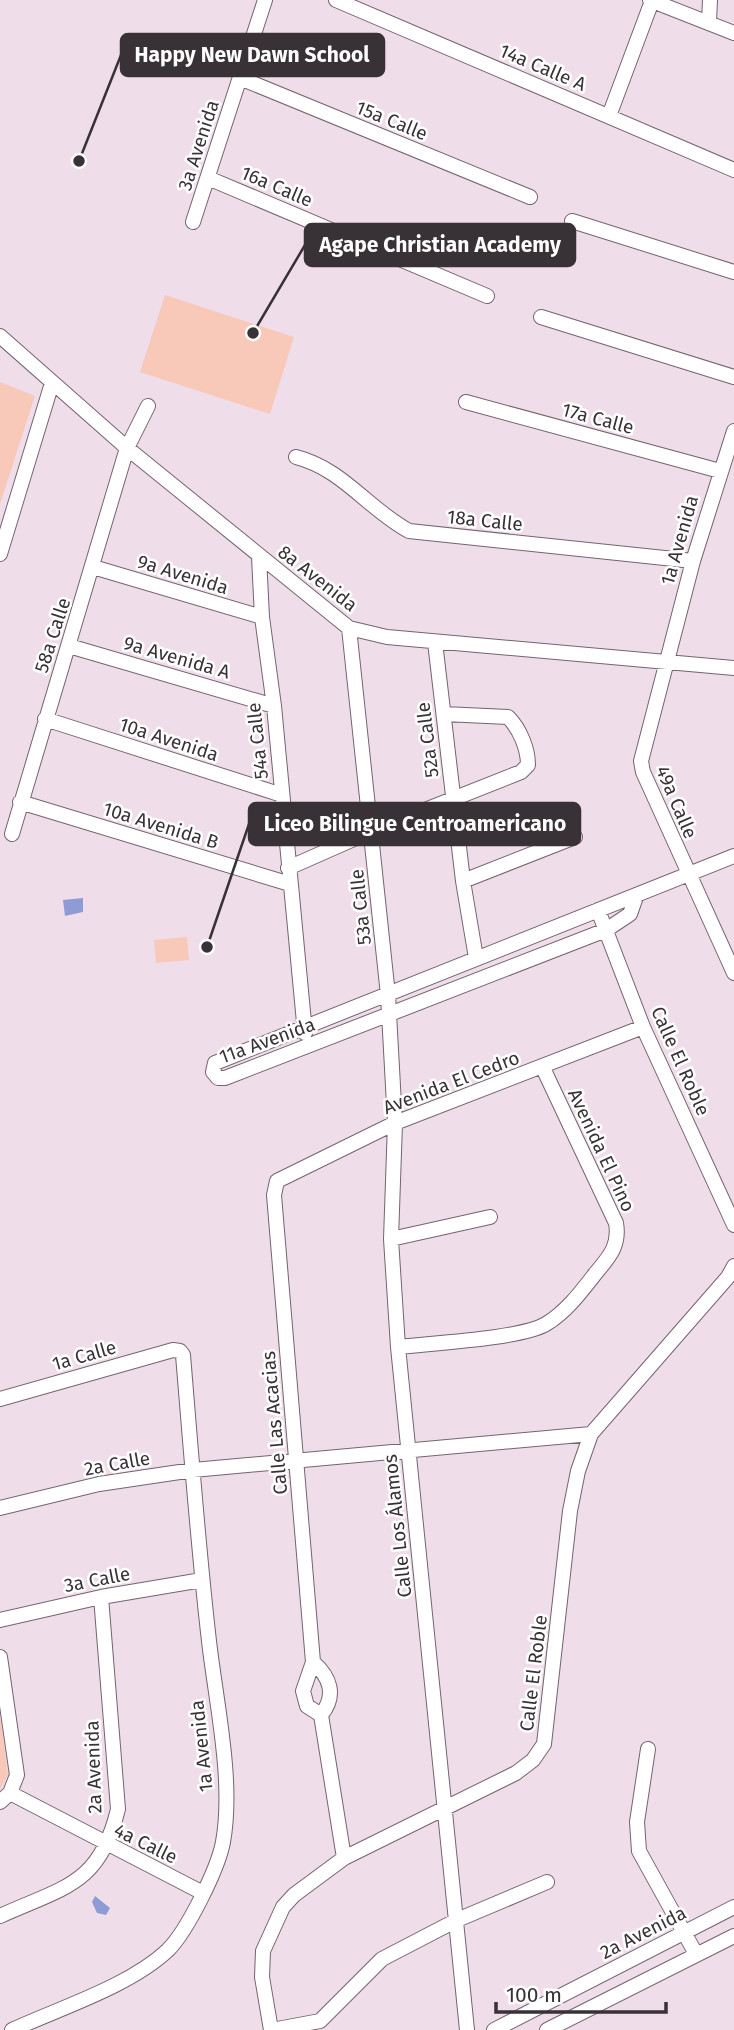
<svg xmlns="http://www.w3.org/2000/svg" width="734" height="2030" font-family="'Fira Sans',sans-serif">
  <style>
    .green { fill: #f8c8b9 }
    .water { fill: #8f9bd4 }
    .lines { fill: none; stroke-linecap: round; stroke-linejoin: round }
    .minor-casing { stroke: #74646f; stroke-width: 16 }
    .minor { stroke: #fff; stroke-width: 14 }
    .labels { text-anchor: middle; stroke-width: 5; stroke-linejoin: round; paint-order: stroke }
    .street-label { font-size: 19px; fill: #383136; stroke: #fff }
    .leader { fill: none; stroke: #383136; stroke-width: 2.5 }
    .callout-dot { fill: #383136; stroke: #fff; stroke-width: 2.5 }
    .callout { fill: #383136; stroke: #383136; stroke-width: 2.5 }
    .callout-label { font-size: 21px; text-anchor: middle; font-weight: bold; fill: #fff }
  </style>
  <rect width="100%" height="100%" fill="#f0ddea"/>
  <!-- green -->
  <path class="green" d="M165,295L294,337L270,414L140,372Z
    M0,382L35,396L0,504Z
    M187,937L189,960L156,963L154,940Z
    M0,1715L8,1775L0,1790Z"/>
  <!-- water -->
  <path class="water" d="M83,898V912L65,916L63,900Z
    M95,1896L110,1908L106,1915L97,1913L92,1902Z"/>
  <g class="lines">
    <!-- minor casing -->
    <g class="minor-casing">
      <path id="minor" d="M336,0L734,170
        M650,0L734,33
        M709,22L710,0
        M240,78L530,197
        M609,116L652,1
        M208,178L487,296
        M572,221L734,272
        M193,222L265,0
        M541,317L734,377
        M0,336L127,448L349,628L387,637L734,668
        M466,402L720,471
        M734,431L693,561L641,761L643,772L734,973
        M296,457C343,469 368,509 409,531L693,561
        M0,554L52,383
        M259,557L262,617L274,706L305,1033
        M93,567L262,617
        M349,628L388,995L395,1123L391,1239L398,1347L467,2030
        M435,642L463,881L476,958
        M69,646L274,706
        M45,719L282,795
        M20,802L290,884
        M12,834L127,448L148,406
        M288,868L372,831L521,772L528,765C528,749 520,729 508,717L444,714
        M463,881L575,837
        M636,897L630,914L606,930L225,1078H218L213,1072L215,1063L734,856
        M598,910L643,1027L734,1225
        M391,1239L490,1217
        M398,1347C432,1343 520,1339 546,1324C566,1312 581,1292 595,1274C609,1257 620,1246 616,1223L543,1068
        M0,1399L173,1350L180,1351L183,1355C191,1451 198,1546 209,1641C216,1703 234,1781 223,1842C218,1869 187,1931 168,1950C130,1986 60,2008 12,2030
        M0,1508L99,1484L193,1470L591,1434
        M0,1620L101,1597L202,1580
        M0,1657L17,1775L10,1793
        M313,1662C330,1677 337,1695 321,1715
        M648,1749L637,1822L639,1851L696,1954
        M0,1802L10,1793L203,1893
        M344,1858L321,1715L307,1706L303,1691L313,1662L274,1195L277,1181L395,1123L643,1027
        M0,1916C64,1887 100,1885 118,1809L101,1597
        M271,2030L262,1977L263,1951L283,1907L294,1895L344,1858L516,1773L533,1760L544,1744L570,1511L578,1471L591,1434L728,1277L734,1266
        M272,2030L320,2021L382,1959L457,1920L547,1882
        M494,2030L734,1907
        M547,2030L734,1936"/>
    </g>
    <!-- minor -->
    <use href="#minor" class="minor"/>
  </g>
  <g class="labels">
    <!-- street labels -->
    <g class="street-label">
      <text transform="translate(543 67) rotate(23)" y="7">14a Calle A</text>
      <text transform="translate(392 120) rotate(22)" y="7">15a Calle</text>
      <text transform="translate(198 145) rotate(-72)" y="7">3a Avenida</text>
      <text transform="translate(277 186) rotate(23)" y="7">16a Calle</text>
      <text transform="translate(598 418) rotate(15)" y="7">17a Calle</text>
      <text transform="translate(485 520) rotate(6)" y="7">18a Calle</text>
      <text transform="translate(679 540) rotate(-74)" y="7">1a Avenida</text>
      <text transform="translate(183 574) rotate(17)" y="7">9a Avenida</text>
      <text transform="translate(318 578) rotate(38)" y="7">8a Avenida</text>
      <text transform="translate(52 635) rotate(-72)" y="7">58a Calle</text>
      <text transform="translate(177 657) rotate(16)" y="7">9a Avenida A</text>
      <text transform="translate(169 739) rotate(18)" y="7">10a Avenida</text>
      <text transform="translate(427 740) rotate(-97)" y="7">52a Calle</text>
      <text transform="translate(257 741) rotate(-96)" y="7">54a Calle</text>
      <text transform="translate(677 802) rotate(67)" y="7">49a Calle</text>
      <text transform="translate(161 825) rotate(17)" y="7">10a Avenida B</text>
      <text transform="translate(360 907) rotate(-96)" y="7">53a Calle</text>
      <text transform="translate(267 1040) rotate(-20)" y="7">11a Avenida</text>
      <text transform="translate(681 1061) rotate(66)" y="7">Calle El Roble</text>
      <text transform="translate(451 1082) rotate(-21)" y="7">Avenida El Cedro</text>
      <text transform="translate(602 1150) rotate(65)" y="7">Avenida El Pino</text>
      <text transform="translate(84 1355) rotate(-16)" y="7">1a Calle</text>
      <text transform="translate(274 1423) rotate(-95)" y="7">Calle Las Acacias</text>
      <text transform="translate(117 1463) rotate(-10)" y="7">2a Calle</text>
      <text transform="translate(397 1526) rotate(-96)" y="7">Calle Los Álamos</text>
      <text transform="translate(97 1579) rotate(-11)" y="7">3a Calle</text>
      <text transform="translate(533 1673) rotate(-83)" y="7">Calle El Roble</text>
      <text transform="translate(201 1746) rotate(-96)" y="7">1a Avenida</text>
      <text transform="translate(93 1767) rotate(-92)" y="7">2a Avenida</text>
      <text transform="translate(146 1843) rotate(26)" y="7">4a Calle</text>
      <text transform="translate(643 1932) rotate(-27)" y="7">2a Avenida</text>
    </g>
  </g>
  <!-- callouts -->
  <path class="leader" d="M79 161L121 55M253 333L305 245M207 947L249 824"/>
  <g class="callout-dot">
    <circle cx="79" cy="161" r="7"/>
    <circle cx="253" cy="333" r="7"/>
    <circle cx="207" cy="947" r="7"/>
  </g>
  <g class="callout">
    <rect x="121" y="34" width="263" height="42" rx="7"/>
    <rect x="305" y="224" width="270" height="42" rx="7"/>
    <rect x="249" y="803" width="331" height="42" rx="7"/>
  </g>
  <g class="callout-label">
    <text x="252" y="62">Happy New Dawn School</text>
    <text x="440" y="252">Agape Christian Academy</text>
    <text x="415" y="831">Liceo Bilingue Centroamericano</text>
  </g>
  <!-- scale -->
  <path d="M496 2002v10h170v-10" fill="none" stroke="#383136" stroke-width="3.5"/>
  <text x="506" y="2002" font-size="21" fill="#383136" stroke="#ffffff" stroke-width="5" paint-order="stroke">100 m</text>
</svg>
